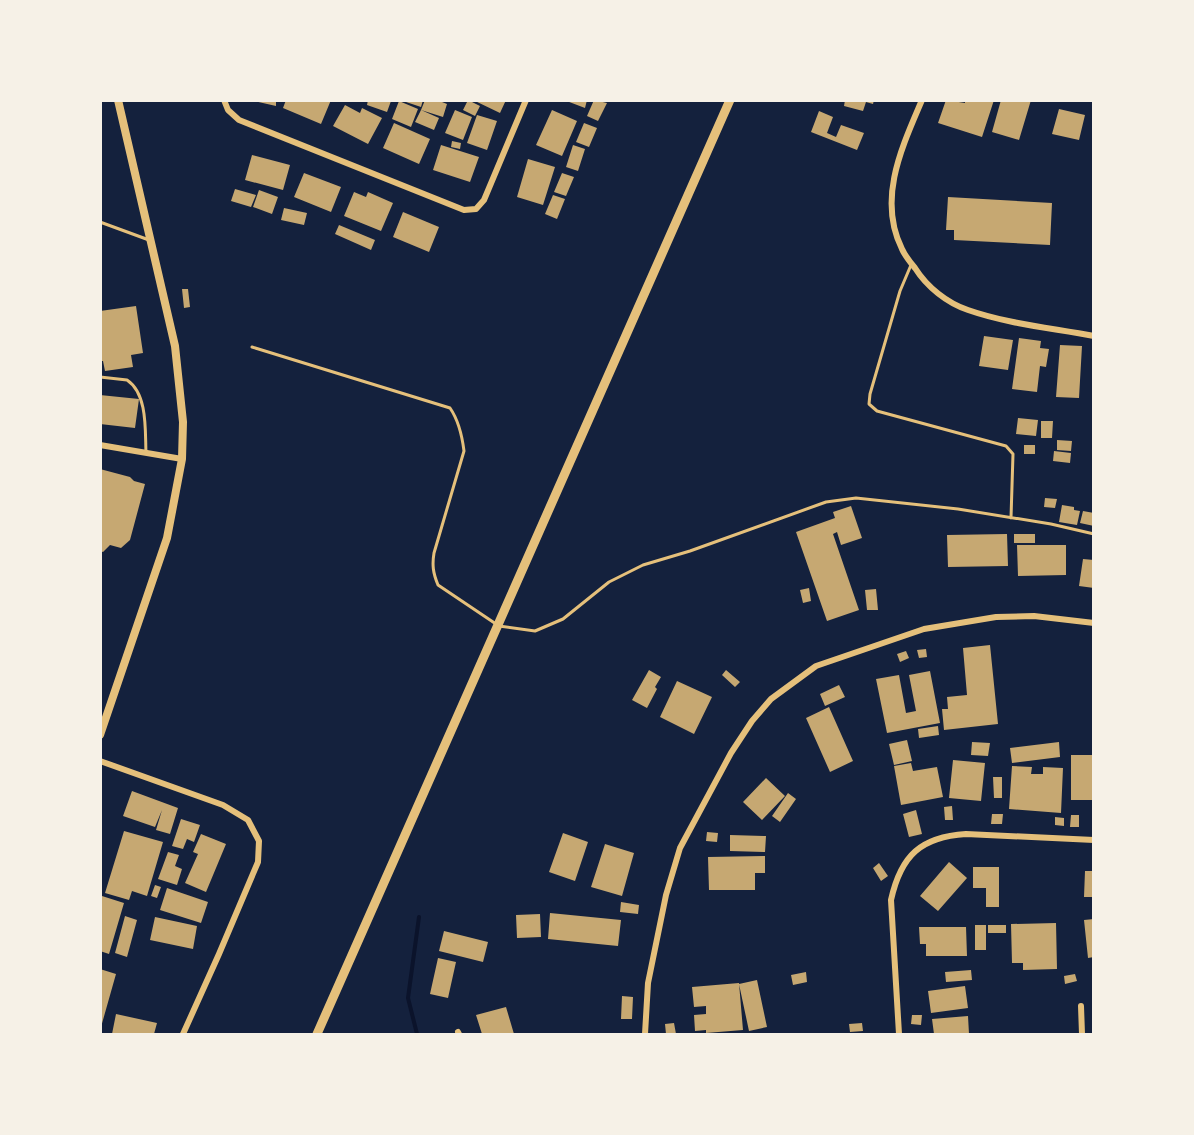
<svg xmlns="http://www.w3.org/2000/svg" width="1194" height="1135" font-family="Quicksand,sans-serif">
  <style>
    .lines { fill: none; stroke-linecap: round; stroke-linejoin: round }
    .stream { stroke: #0b132b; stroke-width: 4 }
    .building { fill: #c6a872 }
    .service { stroke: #e5c07b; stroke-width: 3 }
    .minor { stroke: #e5c07b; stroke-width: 6 }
    .tertiary { stroke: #e5c07b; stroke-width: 8 }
    .primary { stroke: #e5c07b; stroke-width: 9 }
  </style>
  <rect width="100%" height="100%" fill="#14213d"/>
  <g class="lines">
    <!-- stream -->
    <path class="stream" d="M417,1034L408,998L419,917"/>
  </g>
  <!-- building -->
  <path class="building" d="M250,100H276V106Z
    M286,100H331L321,124L283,108Z
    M368,100H389L391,101L387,112L367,105Z
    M400,100H423L421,107Z
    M425,100H437L447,104L443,117L421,110Z
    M468,100L480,106L475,116L463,110Z
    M473,100H506L500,113Z
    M564,100H587L585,108Z
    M594,100L607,103L598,121L587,116Z
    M845,100H874L873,104L866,102L863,111L844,106Z
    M946,100L965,103V100H994L982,137L938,123Z
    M1001,100H1031L1019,140L992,132Z
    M399,101L418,109L411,127L392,119Z
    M345,105L360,113L362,108L382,118L368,144L333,126Z
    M1059,109L1085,115L1079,140L1052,134Z
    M421,110L439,118L434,130L415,122Z
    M455,110L472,117L463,140L445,133Z
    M552,110L577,121L562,156L536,145Z
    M819,111L833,117L827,133L836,137L841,125L864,133L857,150L811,132Z
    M477,115L497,121L487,150L467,143Z
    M394,123L430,139L419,164L383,148Z
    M584,123L597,128L589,147L576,142Z
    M452,141L461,143L460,149L451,147Z
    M441,145L479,157L470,182L433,170Z
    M573,145L585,149L578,171L566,167Z
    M252,155L290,165L283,190L245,180Z
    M528,159L555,167L543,205L517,197Z
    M304,173L341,187L331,212L294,197Z
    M562,173L574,177L566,196L554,192Z
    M235,189L256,195L251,207L231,201Z
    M259,190L278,197L272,214L253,207Z
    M354,192L366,197L368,192L393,203L381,231L344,216Z
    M553,195L565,199L557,219L545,214Z
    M948,197L1052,203L1050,245L954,240V230H946Z
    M284,208L307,213L304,225L281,220Z
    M403,212L439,227L429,252L393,237Z
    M339,225L375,240L371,250L335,234Z
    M182,289H188L190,307L184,308Z
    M136,306L143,353L131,355L133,367L105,371L103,361H100V311Z
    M984,336L1013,340L1008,370L979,366Z
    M1019,338L1041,341L1040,348L1049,349L1046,367L1040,366L1037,392L1012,389Z
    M1060,345L1082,346L1079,398L1056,397Z
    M100,395L139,399L135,428L100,424Z
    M1018,418L1038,420L1036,436L1016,434Z
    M1041,421H1053L1052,438H1041Z
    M1057,440L1072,441L1071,451L1057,450Z
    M1024,445H1035V454H1024Z
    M1054,451L1071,453L1070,463L1053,461Z
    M100,469L130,477L134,481L145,484L130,540L121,548L110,545L103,552L100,551Z
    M1045,498L1057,499L1055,508L1044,507Z
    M1062,505L1074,507V510L1080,511L1077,525L1059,522Z
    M851,506L862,538L841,545L837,532L833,534L859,610L827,621L796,532L835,518L833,512Z
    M1083,511L1094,513V526L1080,523Z
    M1007,534L1008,566L948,567L947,535Z
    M1014,534H1035V543H1014Z
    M1017,545H1066V575L1018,576Z
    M1083,559L1094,560V588L1079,586Z
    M809,588L811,601L803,603L800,590Z
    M876,589L878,610H867L865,590Z
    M990,645L998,724L944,730L942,709H948L947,697L967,695L963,648Z
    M926,649L927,657L919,658L917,650Z
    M906,651L909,658L900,662L897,654Z
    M649,670L661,677L655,687L657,689L647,708L632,700Z
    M726,670L740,682L735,687L722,675Z
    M930,671L940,723L887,733L876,679L899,675L906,713L916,711L909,675Z
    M677,681L712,697L694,734L660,717Z
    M839,685L845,697L825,706L820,694Z
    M829,707L853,761L830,772L806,718Z
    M938,726L939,735L919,738L918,729Z
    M907,740L912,761L894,765L889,744Z
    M972,742L990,743L988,756L971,755Z
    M1059,742L1060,757L1012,763L1010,748Z
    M1071,755H1094L1092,800H1071Z
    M953,760L985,763L981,801L949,798Z
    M911,763L913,771L937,767L943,797L901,805L894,766Z
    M1012,766L1032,767L1031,774H1043V767L1063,768L1061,813L1009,809Z
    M993,777H1002V798H994Z
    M766,778L785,796L762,820L743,802Z
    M132,791L178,808L170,834L156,830L162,810L155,827L123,816Z
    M788,793L796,799L780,822L772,816Z
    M952,806L953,820H945L944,807Z
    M916,810L922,834L909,837L903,814Z
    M992,814H1003L1002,824H991Z
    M1071,815H1079V827H1070Z
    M1055,817L1064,818V826L1055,825Z
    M181,819L200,825L194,842L187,839L183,849L172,846Z
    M124,831L163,842L147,896L132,891L129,900L105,893Z
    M707,832L718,833L717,842L706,841Z
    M563,833L588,842L575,881L549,872Z
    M201,834L226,844L206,892L185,883L198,854L193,852Z
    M730,835L766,836L765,852L730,851Z
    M605,844L634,853L622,896L591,887Z
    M168,852L179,855L175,866L182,869L177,885L158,879Z
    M765,856V873H755V890H709L708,857Z
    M949,862L967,878L938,911L920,896Z
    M879,863L888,876L881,881L873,868Z
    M973,867H999V907H986V888H973Z
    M1085,871H1094V897H1084Z
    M155,885L161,887L157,898L151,896Z
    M167,888L208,902L201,923L160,910Z
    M102,896L124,903L109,954L100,951Z
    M621,902L639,905L638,914L620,912Z
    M550,913L621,920L618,946L548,939Z
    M540,914L541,937L517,938L516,915Z
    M125,916L137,920L127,957L115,953Z
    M155,917L197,926L193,949L150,940Z
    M1094,919V957L1088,958L1084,920Z
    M1056,923L1057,969L1023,970V963H1012L1011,924Z
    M975,925H986V950H975Z
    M988,925H1006V933H988Z
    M919,927H966L967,956H926V944H920Z
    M444,931L488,942L483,962L439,951Z
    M438,958L456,962L448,998L430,994Z
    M100,969L116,974L101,1027L100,1026Z
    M971,970L972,980L946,982L945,972Z
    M806,972L807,982L793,985L791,975Z
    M1075,974L1077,981L1065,984L1064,976Z
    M757,980L767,1027L749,1031L739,984Z
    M739,983L743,1030L706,1033V1030L695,1031L694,1015L706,1014V1006L694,1007L692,987Z
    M965,986L968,1008L931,1013L928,991Z
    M622,996L633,997L632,1019H621Z
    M506,1007L514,1034H482L476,1015Z
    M116,1014L157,1023L154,1034H112Z
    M912,1015H922L921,1025L911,1024Z
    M968,1016L969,1034H934L932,1019Z
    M674,1023L676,1034H666L665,1024Z
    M862,1023L863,1031L850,1032L849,1024Z"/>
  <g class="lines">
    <!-- service -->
    <path class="service" d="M100,222L149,240
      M911,265L900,291L870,394L869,404L877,411L1006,446L1013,454L1011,518
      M252,347L450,408C459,421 462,435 464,451L434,553C432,565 433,573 438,585L499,626L535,631L563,619L609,582L643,565L690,551L826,502L856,498L958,509L1051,524L1094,534
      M100,377L127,380C148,394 145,431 146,453"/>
    <!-- minor -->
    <path class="minor" d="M224,100L228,110L239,120L464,210L476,209L484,200L526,100
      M922,100C902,147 877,199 902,249C905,256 910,262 915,268C927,287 947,303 968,310C1008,324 1052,328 1094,336
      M100,445L182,459
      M100,761L223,805L248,820L259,841L258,862L219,954L183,1034
      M1081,1006L1082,1034
      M458,1032L459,1034
      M645,1034L648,983L666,895L680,848L731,753L752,721L771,699L816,666L924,629L996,617L1034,616L1094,623
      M899,1034L891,900C901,855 921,837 966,834L1094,840"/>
    <!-- tertiary -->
    <path class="tertiary" d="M100,735L167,538L182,459L183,422L175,346L118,100"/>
    <!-- primary -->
    <path class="primary" d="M317,1034C456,724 592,412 730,100"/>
  </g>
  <!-- border -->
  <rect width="1194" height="1135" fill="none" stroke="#f6f1e7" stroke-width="204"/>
</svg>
